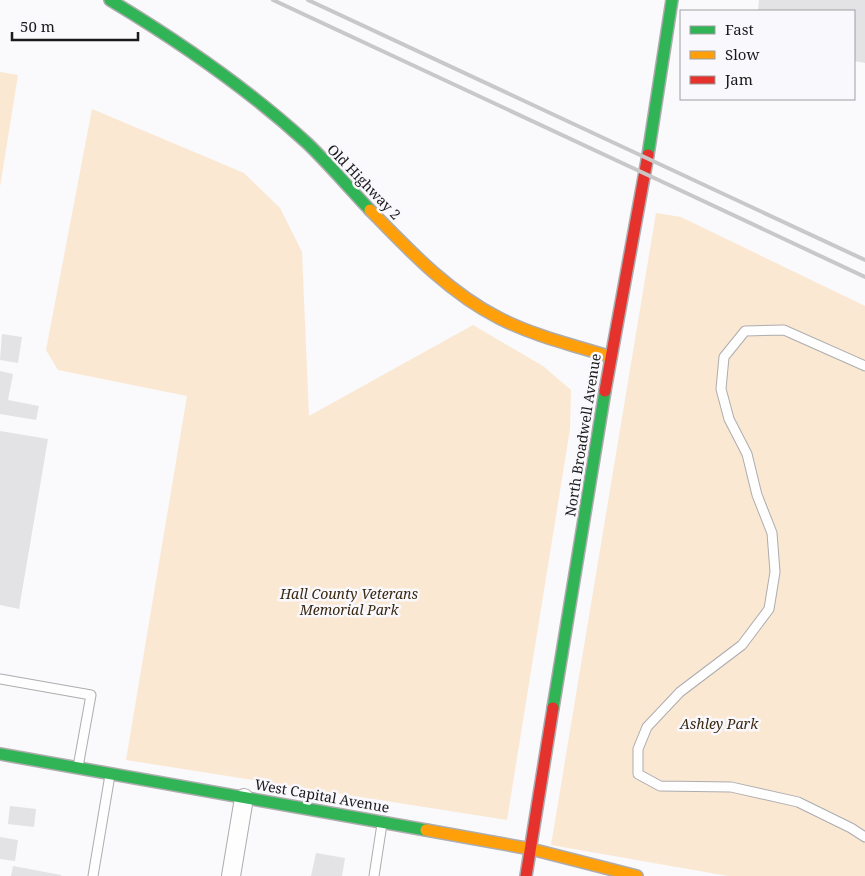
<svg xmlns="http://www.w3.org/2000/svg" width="865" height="876" font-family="'Noto Serif',serif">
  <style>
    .green { fill: #fbe8d3 }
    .building { fill: #e3e2e4 }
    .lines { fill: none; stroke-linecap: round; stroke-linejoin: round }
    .lane-casing { stroke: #adacae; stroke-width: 11 }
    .street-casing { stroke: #adacae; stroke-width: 20 }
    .fast-casing { stroke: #adacae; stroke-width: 14 }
    .slow-casing { stroke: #adacae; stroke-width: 14 }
    .jam-casing { stroke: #adacae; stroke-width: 14 }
    .lane { stroke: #fefefe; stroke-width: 9 }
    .street { stroke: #fefefe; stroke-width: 18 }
    .fast { stroke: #30b455; stroke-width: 11 }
    .slow { stroke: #ff9f0a; stroke-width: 11 }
    .jam { stroke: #e5322d; stroke-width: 11 }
    .rail { stroke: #c8c8c8; stroke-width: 4 }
    .labels { text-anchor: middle; stroke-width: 5; stroke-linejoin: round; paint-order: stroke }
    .street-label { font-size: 14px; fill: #1a1a1b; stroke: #f9f8fc }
    .park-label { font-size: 14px; font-style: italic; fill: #39270f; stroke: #f9f8fc }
  </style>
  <rect width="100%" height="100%" fill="#faf9fb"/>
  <!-- green -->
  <path class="green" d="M0,72L18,75L0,187Z
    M92,109L244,173L280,208L302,252L309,416L473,325L543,366L571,390L570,429L507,820L126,760L187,396L58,370L46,350Z
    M656,213L681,217L865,306V876H728L551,845Z"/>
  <!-- building -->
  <path class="building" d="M759,0H865V63L854,61V11H758Z
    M2,334L22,337L18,363L0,360Z
    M0,371L13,374L8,400L39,406L36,420L0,414Z
    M0,431L48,439L19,609L0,605Z
    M10,806L36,809L34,827L8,824Z
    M0,837L18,840L15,861L0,859Z
    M316,853L345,858L342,876H311Z
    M13,866L61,875V876H11Z"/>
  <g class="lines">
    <!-- lane casing -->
    <g class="lane-casing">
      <path id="lane" d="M865,366L784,330L745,331L724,357L721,389L729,419L747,454L757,495L772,533L775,572L769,609L742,645L680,692L647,727L638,749V774L660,786L731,787L798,802L851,828L865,837
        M0,679L91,695L78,767
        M93,876L110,775
        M374,876L382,824"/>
    </g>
    <!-- street casing -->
    <g class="street-casing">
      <path id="street" d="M231,876L244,798"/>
    </g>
    <!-- fast casing -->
    <g class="fast-casing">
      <path id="fast" d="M110,0C180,42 247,88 307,143C329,164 349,188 370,210
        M648,155L672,0
        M553,708L605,391
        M0,754L426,830"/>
    </g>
    <!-- slow casing -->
    <g class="slow-casing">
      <path id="slow" d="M370,210C408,249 449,293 499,318C534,336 573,345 611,357
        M426,830L531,849L637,876"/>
    </g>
    <!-- jam casing -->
    <g class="jam-casing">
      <path id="jam" d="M605,391L648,155
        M526,876L553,708"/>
    </g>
    <!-- lane -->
    <use href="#lane" class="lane"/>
    <!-- street -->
    <use href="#street" class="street"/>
    <!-- fast -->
    <use href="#fast" class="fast"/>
    <!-- slow -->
    <use href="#slow" class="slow"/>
    <!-- jam -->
    <use href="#jam" class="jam"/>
    <!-- rail -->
    <path class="rail" d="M273,0C470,92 668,184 865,277
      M308,0L865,260"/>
  </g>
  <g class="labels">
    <!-- street labels -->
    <g class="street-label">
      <text transform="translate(364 182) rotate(46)" y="5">Old Highway 2</text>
      <text transform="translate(583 435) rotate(-81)" y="5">North Broadwell Avenue</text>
      <text transform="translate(322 796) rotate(10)" y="5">West Capital Avenue</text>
    </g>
    <!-- park labels -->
    <g class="park-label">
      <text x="349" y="599">Hall County Veterans<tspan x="349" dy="16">Memorial Park</tspan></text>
      <text x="719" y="729">Ashley Park</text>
    </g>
  </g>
  <!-- legend -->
  <rect x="680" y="10" width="175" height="90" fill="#f9f8fc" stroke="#a09fa2"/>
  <rect x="690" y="26" width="25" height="8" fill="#30b455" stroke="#a09fa2"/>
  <text x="725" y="35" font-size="15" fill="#1a1a1b">Fast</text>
  <rect x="690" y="51" width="25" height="8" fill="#ff9f0a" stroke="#a09fa2"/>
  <text x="725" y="60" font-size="15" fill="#1a1a1b">Slow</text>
  <rect x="690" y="76" width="25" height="8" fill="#e5322d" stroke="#a09fa2"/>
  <text x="725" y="85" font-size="15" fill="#1a1a1b">Jam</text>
  <!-- scale -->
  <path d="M12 32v8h126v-8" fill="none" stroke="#1a1a1b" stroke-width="2.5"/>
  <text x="20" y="32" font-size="15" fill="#1a1a1b" stroke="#f9f8fc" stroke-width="4" paint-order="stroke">50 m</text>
</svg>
